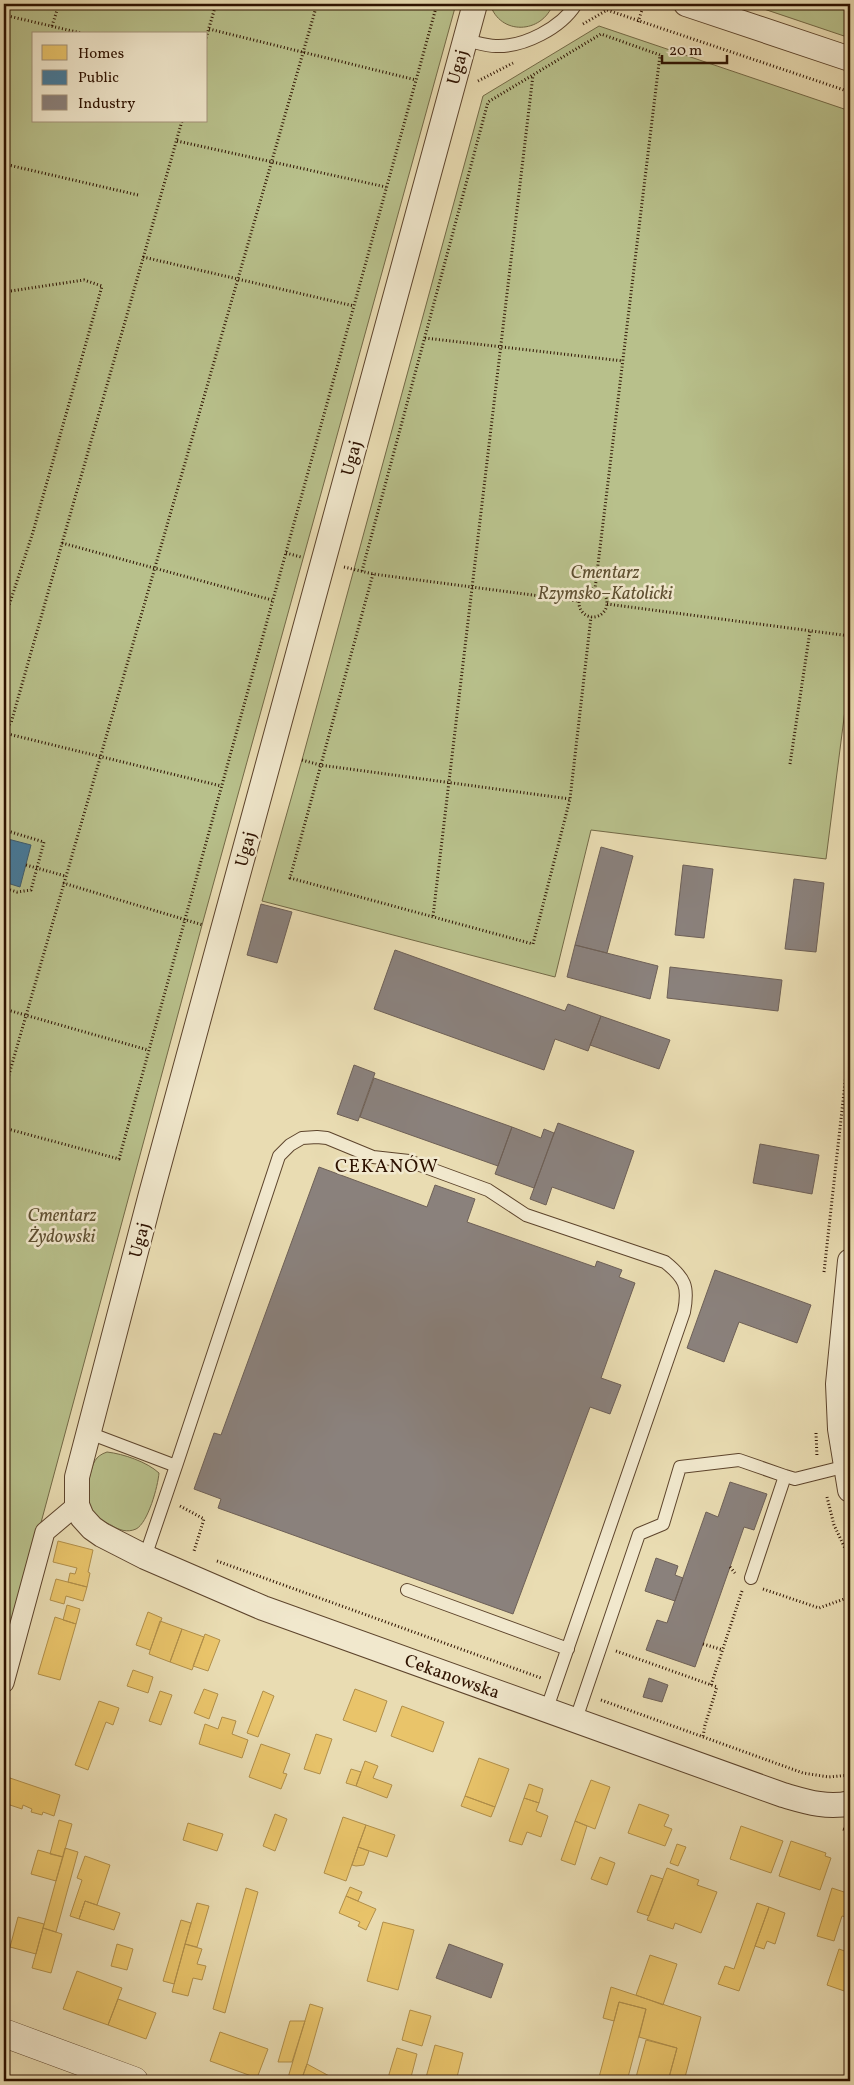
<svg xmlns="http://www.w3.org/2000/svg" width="854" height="2085" font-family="Vollkorn,serif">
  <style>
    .green { fill: #b8c08b; stroke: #736946; fill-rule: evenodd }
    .homes { fill: #e9c46a; stroke: #b18f4a }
    .public { fill: #457b9d; stroke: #3e5c6e }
    .industry { fill: #8a817c; stroke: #6e6057 }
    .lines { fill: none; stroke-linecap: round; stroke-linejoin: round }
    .service-casing { stroke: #5d442c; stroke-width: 14 }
    .pedestrian-casing { stroke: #5d442c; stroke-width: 21 }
    .minor-casing { stroke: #5d442c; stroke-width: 26 }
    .tertiary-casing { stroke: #5d442c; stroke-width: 29 }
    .path { stroke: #2e1200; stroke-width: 3; stroke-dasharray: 1 2.5; stroke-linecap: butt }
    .service { stroke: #f1e8cd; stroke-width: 12 }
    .pedestrian { stroke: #f1e8cd; stroke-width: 19 }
    .minor { stroke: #f1e8cd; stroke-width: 24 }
    .tertiary { stroke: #f1e8cd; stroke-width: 28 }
    .labels { text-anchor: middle; stroke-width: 5; stroke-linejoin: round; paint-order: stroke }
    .street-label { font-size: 18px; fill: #2e1200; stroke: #f1e8cd }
    .park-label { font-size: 18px; font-style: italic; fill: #5e4f31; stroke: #f1e8cd }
    .neighbourhood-label { font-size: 19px; letter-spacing: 1px; fill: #2e1200; stroke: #f1e8cd }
  </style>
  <rect width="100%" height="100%" fill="#e9dcb2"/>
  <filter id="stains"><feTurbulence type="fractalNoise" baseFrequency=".004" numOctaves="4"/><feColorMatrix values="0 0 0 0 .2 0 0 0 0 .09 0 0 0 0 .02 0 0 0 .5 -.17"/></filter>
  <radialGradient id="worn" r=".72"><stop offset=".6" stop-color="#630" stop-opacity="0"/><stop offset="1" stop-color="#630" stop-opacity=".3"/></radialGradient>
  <!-- green -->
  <path class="green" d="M4,4H456L202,925L4,1660ZM34,34H206V121H34Z
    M490,4H553C542,34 500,36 490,4Z
    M749,4H850V38Z
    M599,26L850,111V671L826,859L591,830L555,977L262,901L302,760L483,96Z
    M107,1452C124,1454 147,1462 159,1473C158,1486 148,1523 136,1529C127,1533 119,1530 111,1525C107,1523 101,1521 97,1518C85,1508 86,1489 90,1475C93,1463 95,1456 107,1452Z"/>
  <!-- homes -->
  <path class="homes" d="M58,1541L93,1550L88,1572L90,1573L87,1587L68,1582L70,1573L75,1574L77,1568L53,1562Z
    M56,1579L87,1587L83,1601L66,1596L64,1604L50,1600Z
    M67,1605L80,1609L76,1624L63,1620Z
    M148,1612L162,1618L150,1650L136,1645Z
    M55,1617L76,1624L60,1680L38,1674Z
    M160,1621L182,1629L170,1662L149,1654Z
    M182,1629L204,1637L192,1670L170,1662Z
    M205,1634L220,1640L208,1671L193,1666Z
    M133,1670L153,1677L148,1693L127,1686Z
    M204,1689L218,1694L209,1719L194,1713Z
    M355,1689L387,1701L376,1732L343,1720Z
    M160,1691L172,1695L161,1725L149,1721Z
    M263,1691L274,1696L258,1737L247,1733Z
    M99,1701L119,1708L113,1725L106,1722L88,1770L75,1765Z
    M402,1706L444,1722L433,1752L391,1736Z
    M222,1717L236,1721L232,1734L248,1740L242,1758L199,1744L205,1724L218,1729Z
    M316,1734L332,1739L320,1774L304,1769Z
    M261,1744L290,1754L283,1773L287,1774L281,1789L249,1777Z
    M479,1758L509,1769L495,1807L465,1796Z
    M365,1761L378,1766L373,1778L392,1785L387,1798L356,1786Z
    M351,1769L361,1772L356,1786L346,1783Z
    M10,1778L60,1795L54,1816L43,1812L42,1815L31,1812L32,1809L23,1805L22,1809L4,1803V1796Z
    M591,1780L610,1787L595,1829L575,1821Z
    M529,1784L543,1789L539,1803L524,1798Z
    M465,1796L495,1807L491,1817L461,1806Z
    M524,1798L539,1803L536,1811L548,1816L541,1837L527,1832L522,1845L509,1841Z
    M639,1804L669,1815L664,1826L672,1829L665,1846L628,1833Z
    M275,1814L287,1819L275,1851L263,1846Z
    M343,1817L366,1825L346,1881L324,1873Z
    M59,1820L72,1824L63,1857L50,1854Z
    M575,1821L587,1826L575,1865L561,1860Z
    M188,1823L223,1834L217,1851L183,1840Z
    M366,1825L395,1835L387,1857L358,1847Z
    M741,1826L783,1841L771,1873L730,1859Z
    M791,1841L826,1853L825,1856L831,1858L820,1890L779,1876Z
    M677,1844L686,1847L678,1866L670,1863Z
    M358,1847L369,1851L364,1865L356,1866L352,1865Z
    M65,1848L78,1852L56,1932L43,1928Z
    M38,1850L63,1857L56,1881L31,1874Z
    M85,1856L110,1865L97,1905L85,1901L79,1919L70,1916L82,1880L77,1878Z
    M600,1857L615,1863L607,1885L591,1879Z
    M667,1868L699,1880L697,1885L717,1892L701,1933L675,1923L673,1929L647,1920Z
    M651,1875L663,1879L649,1916L637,1912Z
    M350,1887L362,1892L358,1901L346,1896Z
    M246,1888L258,1892L225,2013L213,2009Z
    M832,1888L850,1894V1918L842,1916L834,1941L817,1936Z
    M346,1896L376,1909L366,1930L358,1926L360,1922L339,1913Z
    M85,1901L120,1913L114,1930L79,1919Z
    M197,1903L209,1906L197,1947L185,1944Z
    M757,1903L769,1907L739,1991L718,1984L725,1966L734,1969Z
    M769,1907L785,1913L775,1944L767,1941L764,1949L755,1946Z
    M18,1917L44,1924L36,1954L10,1947Z
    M181,1920L191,1923L174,1984L163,1981Z
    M383,1922L414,1930L398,1990L367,1981Z
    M43,1928L62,1934L51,1973L32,1968Z
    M117,1944L133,1949L127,1970L111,1966Z
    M185,1944L202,1949L197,1964L206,1966L202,1980L193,1978L188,1996L172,1992Z
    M839,1949L850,1953V1993L827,1985Z
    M650,1955L677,1964L663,2005L636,1995Z
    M77,1971L122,1988L108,2025L63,2009Z
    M611,1987L701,2017L684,2081H668L677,2048L639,2037L646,2009L619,2002L614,2021L603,2018Z
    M118,1999L156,2013L146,2039L108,2025Z
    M619,2002L646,2009L627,2081H598Z
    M310,2004L323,2008L307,2064L301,2081H287Z
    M410,2010L431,2016L422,2046L402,2040Z
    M290,2021H305L292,2062H278Z
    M220,2032L268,2049L257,2078L210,2061Z
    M646,2040L677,2048L668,2081H635Z
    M435,2045L463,2053L456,2081H425Z
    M397,2048L417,2054L410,2081H387Z
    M307,2064L333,2078L332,2081H301Z"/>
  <!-- public -->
  <path class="public" d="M4,838L31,845L20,887L4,882Z"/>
  <!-- industry -->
  <path class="industry" d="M601,847L633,856L607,953L575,945Z
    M683,865L713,869L704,938L675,935Z
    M794,879L824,883L816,952L785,949Z
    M261,904L292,912L277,963L247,955Z
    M575,945L658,966L650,999L567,977Z
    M395,950L565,1011L568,1004L601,1016L588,1051L555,1039L544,1070L374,1009Z
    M670,967L782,980L778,1011L667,998Z
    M601,1016L670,1040L659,1069L590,1045Z
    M354,1065L375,1073L358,1121L337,1114Z
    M374,1078L512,1127L498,1166L360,1117Z
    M558,1123L634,1151L614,1209L552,1187L546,1205L530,1199Z
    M512,1127L541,1138L544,1129L554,1133L534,1188L495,1174Z
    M760,1144L819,1155L812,1194L753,1183Z
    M319,1167L427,1207L435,1185L475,1199L467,1222L595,1267L597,1261L622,1270L619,1277L635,1283L601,1378L621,1385L610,1414L590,1407L513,1614L218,1508L221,1499L194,1489L214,1433L221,1435Z
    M715,1270L811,1305L797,1343L739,1322L724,1362L687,1348Z
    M730,1482L767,1494L754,1530L744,1527L695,1667L646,1650L657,1620L667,1623L706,1512L718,1517Z
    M656,1558L678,1566L675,1575L683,1578L675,1601L645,1591Z
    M649,1678L668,1685L662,1702L643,1697Z
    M449,1944L503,1964L491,1998L436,1978Z"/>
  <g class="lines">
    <!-- service casing -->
    <g class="service-casing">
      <path id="service" d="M465,40C475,42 486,46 496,46C524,47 561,28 576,4
        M89,1433L176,1466L145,1557
        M176,1466L279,1156L290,1145L302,1138L317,1137L327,1138L373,1157L409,1161L488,1190L526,1215L665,1262C685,1278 689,1286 684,1312L546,1711
        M785,1476L795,1479L847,1466
        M407,1590L568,1649
        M575,1722L639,1534L663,1524L680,1467L739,1460L785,1476L751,1578"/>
    </g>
    <!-- pedestrian casing -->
    <g class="pedestrian-casing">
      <path id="pedestrian" d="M4,1683L45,1532L77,1505"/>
    </g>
    <!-- minor casing -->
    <g class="minor-casing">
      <g id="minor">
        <path id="s1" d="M475,4L151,1194L77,1477V1505L82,1517L92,1528L102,1535L145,1557L263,1608L783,1795C804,1801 828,1809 850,1803"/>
        <path d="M686,4L850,59"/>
        <path d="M850,1261L838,1384L840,1429L850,1490"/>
      </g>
    </g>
    <!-- tertiary casing -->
    <g class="tertiary-casing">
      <path id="tertiary" d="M4,2033L134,2081"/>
    </g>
    <!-- path -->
    <path class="path" d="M4,15L85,34
      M638,22L644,4
      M583,24L607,10L850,92
      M52,26L59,4
      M209,29L416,80
      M206,38L216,4
      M478,81L513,63
      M177,141L386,187
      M4,164L138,195
      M143,257L354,306
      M4,292L84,280L102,286L33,532L4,621
      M425,338L623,361
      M62,543L272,600
      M286,553L301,557
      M344,567L373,574L578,601
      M362,571L488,102L601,34L660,55L595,589
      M373,574L290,878L533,944L570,799L591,617
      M579 603a14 14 0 1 1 28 0a14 14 0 1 1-28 0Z
      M607,604L850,636
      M4,729L11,723L182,121
      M4,733L221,786
      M302,760L320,765L570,799
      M790,764L810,631
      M4,830L44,842L31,890L17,892L4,888
      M26,865L65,876
      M63,883L203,925
      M433,916L533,75
      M4,1009L148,1050
      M4,1092L317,4
      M4,1128L119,1159L437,4
      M824,1272L850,1038
      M816,1433L817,1457
      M827,1497L834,1525L850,1559
      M180,1506L204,1519L194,1551L195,1552
      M217,1561L541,1678
      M730,1567L735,1573
      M763,1589L819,1608L850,1597
      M703,1644L723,1650
      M616,1651L717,1687L705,1725L703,1737
      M711,1685L742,1591
      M601,1700L803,1773L829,1777L850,1775
      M843,1829L850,1831"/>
    <!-- service -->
    <use href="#service" class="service"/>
    <!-- pedestrian -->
    <use href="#pedestrian" class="pedestrian"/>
    <!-- minor -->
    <use href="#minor" class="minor"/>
    <!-- tertiary -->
    <use href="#tertiary" class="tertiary"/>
  </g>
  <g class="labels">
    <!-- street labels -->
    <g class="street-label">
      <text transform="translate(457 67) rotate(-74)" y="6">Ugaj</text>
      <text transform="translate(351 458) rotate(-75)" y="6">Ugaj</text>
      <text transform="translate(245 849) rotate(-75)" y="6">Ugaj</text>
      <text transform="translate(139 1240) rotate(-75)" y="6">Ugaj</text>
      <text dy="6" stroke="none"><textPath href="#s1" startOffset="1972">Cekanowska</textPath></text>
    </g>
    <!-- park labels -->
    <g class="park-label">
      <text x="605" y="578">Cmentarz<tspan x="605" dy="21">Rzymsko–Katolicki</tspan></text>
      <text x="62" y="1221">Cmentarz<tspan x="62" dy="21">Żydowski</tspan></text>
    </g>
    <!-- neighbourhood labels -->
    <g class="neighbourhood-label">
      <text x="387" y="1172">CEKANÓW</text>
    </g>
  </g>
  <!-- margin -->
  <rect width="854" height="2085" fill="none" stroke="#e9dcb2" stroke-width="20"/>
  <rect x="5" y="5" width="844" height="2075" fill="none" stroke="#2e1200" stroke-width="2.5"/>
  <rect x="10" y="10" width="834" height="2065" fill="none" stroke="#2e1200"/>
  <!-- legend -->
  <rect x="32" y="32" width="175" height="90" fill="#f1e8cd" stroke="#a3927b"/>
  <rect x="42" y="45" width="25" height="15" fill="#e9c46a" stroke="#a3927b"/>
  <text x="78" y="58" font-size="15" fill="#2e1200">Homes</text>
  <rect x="42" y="70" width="25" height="15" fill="#457b9d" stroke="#a3927b"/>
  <text x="78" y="82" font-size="15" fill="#2e1200">Public</text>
  <rect x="42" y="95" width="25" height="15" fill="#8a817c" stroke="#a3927b"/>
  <text x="78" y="108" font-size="15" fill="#2e1200">Industry</text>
  <!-- scale -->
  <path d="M662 55v8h65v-8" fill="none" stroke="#2e1200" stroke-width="2.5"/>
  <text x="669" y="55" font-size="15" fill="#2e1200" stroke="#f1e8cd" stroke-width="4" paint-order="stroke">20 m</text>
  <rect width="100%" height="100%" filter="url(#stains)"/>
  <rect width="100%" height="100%" fill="url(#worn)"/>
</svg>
